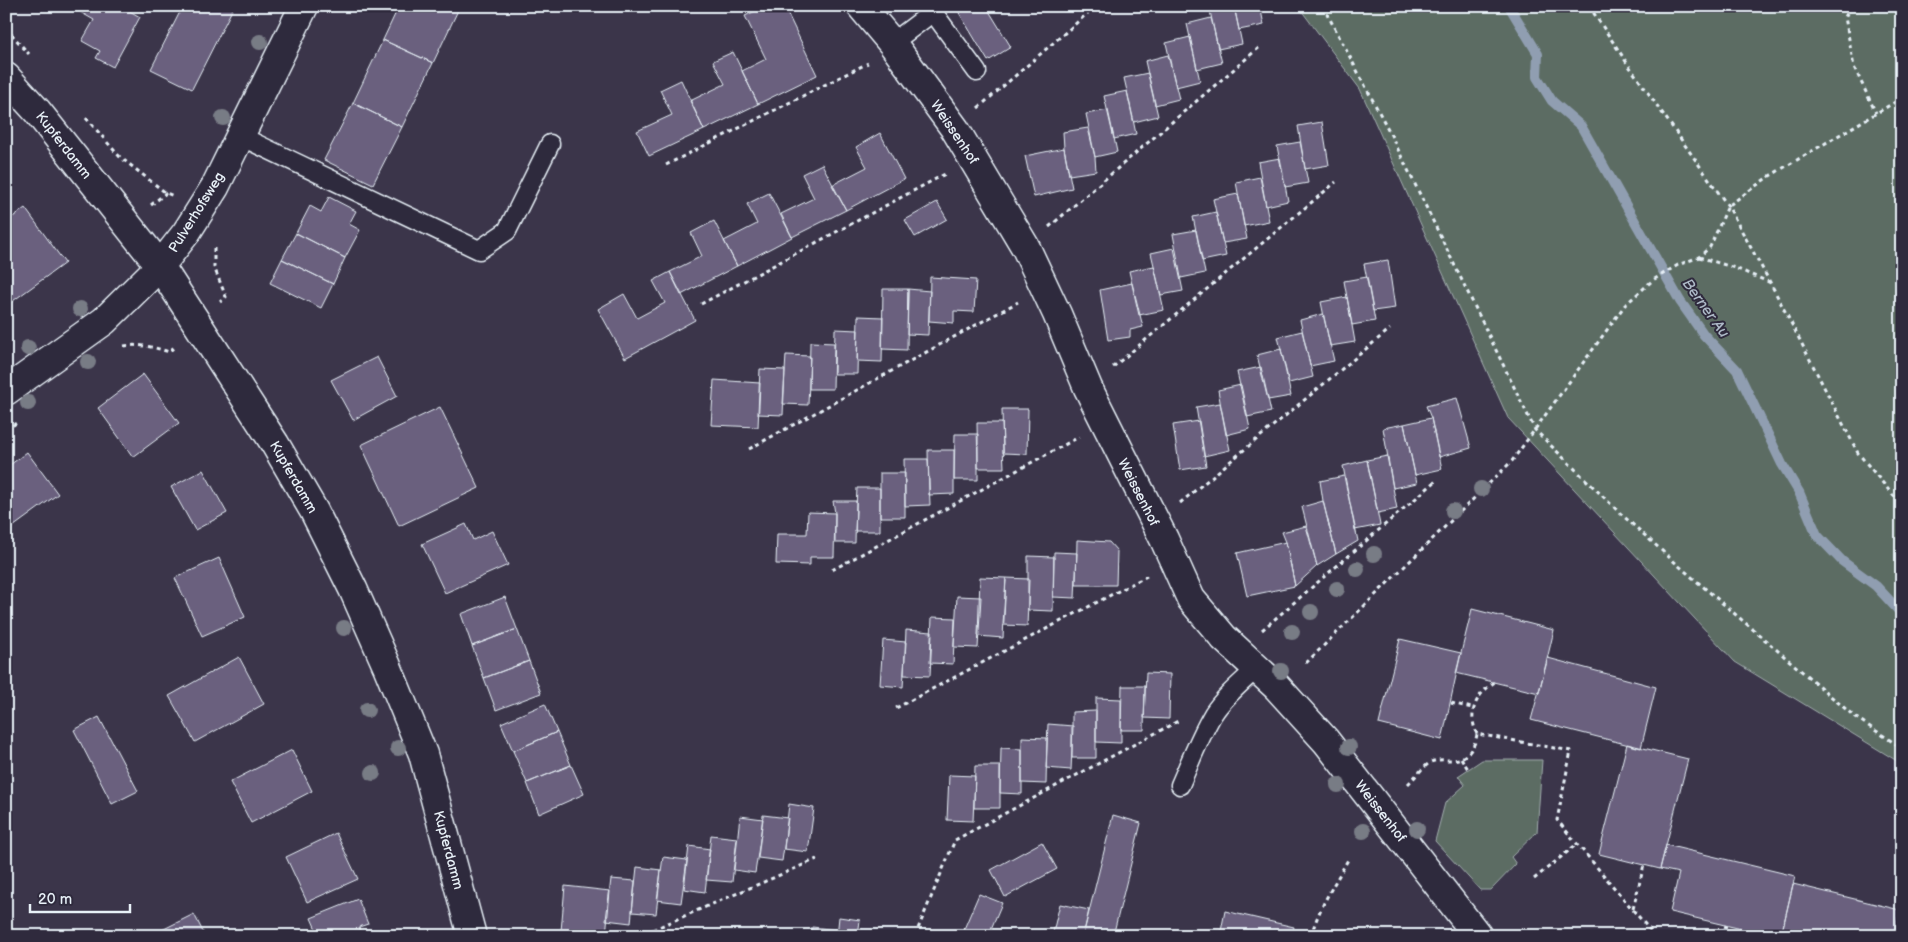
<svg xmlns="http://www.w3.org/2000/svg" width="1908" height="942" font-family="'Balsamiq Sans',sans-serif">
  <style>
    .green { fill: #5c6c64; stroke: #a2aeae }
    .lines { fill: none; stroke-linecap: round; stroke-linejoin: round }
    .stream { stroke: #909eb1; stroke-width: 10 }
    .building { fill: #6a617e; stroke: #e8f1f8 }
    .service-casing { stroke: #e8f1f8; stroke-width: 21 }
    .minor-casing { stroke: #e8f1f8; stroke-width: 31 }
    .tertiary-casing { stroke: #e8f1f8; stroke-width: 31 }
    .path { stroke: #e8f1f8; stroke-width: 3; stroke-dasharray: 4 4; stroke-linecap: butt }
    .service { stroke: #2f2a3d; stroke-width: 18 }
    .minor { stroke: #2f2a3d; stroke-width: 28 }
    .tertiary { stroke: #2f2a3d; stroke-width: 28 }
    .tree { fill: #787b85 }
    .labels { text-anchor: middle; stroke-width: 4; stroke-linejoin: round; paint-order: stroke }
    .street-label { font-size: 14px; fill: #e8f1f8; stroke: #2f2a3d }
    .water-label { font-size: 15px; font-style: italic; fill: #aebac8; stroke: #2f2a3d }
  </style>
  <rect width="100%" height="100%" fill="#3b354a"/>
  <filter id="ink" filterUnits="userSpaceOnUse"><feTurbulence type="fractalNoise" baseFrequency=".02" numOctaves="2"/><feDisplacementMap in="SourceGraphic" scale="10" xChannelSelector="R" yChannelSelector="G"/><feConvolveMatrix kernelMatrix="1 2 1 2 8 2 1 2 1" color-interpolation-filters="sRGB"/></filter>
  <g filter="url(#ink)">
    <!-- green -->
    <path class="green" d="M1298,6H1902V764L1735,662L1508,418L1360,89Z
      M1482,760H1542L1537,832L1511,857L1516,864L1491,890H1480L1435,841L1445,803L1465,785L1458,776Z"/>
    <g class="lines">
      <!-- stream -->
      <path class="stream" d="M1509,6L1538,54L1537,77L1552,101L1581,126L1680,301L1704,335L1737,370L1782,464L1799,492L1817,535L1842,561L1876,586L1902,614"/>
    </g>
    <!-- building -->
    <path class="building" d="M83,6H130L128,10L140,17L113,67L96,58L100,51L82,41L94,20L80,12Z
      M183,6H234L192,89L151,69Z
      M399,6H460L433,63L383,40Z
      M765,6H784L817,75L758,104L742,71L766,59L745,16Z
      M955,6H986L1011,47L988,61Z
      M1209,6H1234L1242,44L1218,49Z
      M1234,6H1260L1264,25L1239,30Z
      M1211,18L1222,63L1197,69L1187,24Z
      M1190,37L1200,81L1176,87L1166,43Z
      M383,40L433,63L402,127L353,103Z
      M733,52L758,104L704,130L690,101L725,84L713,61Z
      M1168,55L1179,99L1155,105L1145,61Z
      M1148,73L1158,116L1134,122L1124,78Z
      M681,80L704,130L649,156L637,131L672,115L660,90Z
      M1127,91L1136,134L1114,139L1104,96Z
      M353,103L402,127L373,184L324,160Z
      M1108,110L1117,152L1095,157L1086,114Z
      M1322,122L1329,165L1305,169L1298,126Z
      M1088,128L1095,157L1096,171L1069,175L1064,148L1063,132Z
      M880,133L904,179L846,210L832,185L867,167L856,147Z
      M1300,142L1308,183L1285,187L1277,146Z
      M1064,148L1072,188L1034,197L1025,156Z
      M1280,158L1288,201L1266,206L1258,162Z
      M822,164L846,210L792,237L781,214L814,198L802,174Z
      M1260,177L1269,221L1244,226L1236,182Z
      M769,193L792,237L737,266L724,241L757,224L747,204Z
      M1238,194L1247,239L1223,243L1213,199Z
      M329,197L356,211L349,224L360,230L345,258L296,233L310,206L321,212Z
      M937,202L947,219L915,237L905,220Z
      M25,208L65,263L6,306V222Z
      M1216,212L1226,256L1202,261L1193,217Z
      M714,221L737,266L681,295L670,272L702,256L691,233Z
      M1196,230L1205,273L1181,278L1173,234Z
      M296,233L345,258L333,284L282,259Z
      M1174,248L1183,291L1161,295L1151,253Z
      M282,259L333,284L321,308L270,283Z
      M1388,260L1395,308L1373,311L1364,264Z
      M1154,266L1164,310L1139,315L1129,271Z
      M670,272L695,320L625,358L598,309L624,294L637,318L665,303L653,281Z
      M930,277L976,280L974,312L954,311V323L929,321Z
      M1367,277L1375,321L1352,325L1344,281Z
      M1132,283L1143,327L1130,330V337L1108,340L1100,290Z
      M883,289H908L907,350L882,349Z
      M908,289L930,291L928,335L907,334Z
      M1347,297L1355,342L1330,346L1321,302Z
      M1323,314L1334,361L1310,366L1300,320Z
      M858,316L883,317L882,362L857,361Z
      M835,329L858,330L857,374H834Z
      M1302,331L1313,377L1289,383L1278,337Z
      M810,342L834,343L833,389H809Z
      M1281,349L1291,396L1268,400L1257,355Z
      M786,355L810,356L808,405L783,404Z
      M377,357L397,396L353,420L331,380Z
      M1261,367L1271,412L1247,417L1237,372Z
      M760,369L785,370L783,415L758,414Z
      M143,374L179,423L133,457L98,408Z
      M714,380L760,383L758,427L711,425Z
      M1241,385L1250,429L1226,435L1218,390Z
      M1457,398L1471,448L1439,457L1431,418L1426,406Z
      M1220,403L1230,450L1204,456L1196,407Z
      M440,407L479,488L399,526L361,445Z
      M1002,409H1028L1027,454L1003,453Z
      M1431,418L1442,469L1415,475L1404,424Z
      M1199,421L1206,466L1180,470L1173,425Z
      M977,423H1002L1004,468H978Z
      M1404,424L1417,483L1393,488L1383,428Z
      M955,434H978V480H954Z
      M928,450H954V494L929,495Z
      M27,452L58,494L6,532V468Z
      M1387,456L1397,509L1378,513L1367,460Z
      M904,459H928L930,505L905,506Z
      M1367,460L1380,525L1355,530L1343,466Z
      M203,470L227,513L195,530L171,487Z
      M880,473H905V517H880Z
      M1344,476L1358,541L1336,554L1323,501L1320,481Z
      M857,488H880V531H855Z
      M833,501H856L855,543H835V513Z
      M1323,501L1336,554L1317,566L1302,507Z
      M808,512L835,513L834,557H810V565L776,564L777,534H807Z
      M466,524L473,540L492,531L508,565L445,593L422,544Z
      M1306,526L1317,566L1295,586L1286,542L1282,532Z
      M1077,540L1109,542L1117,551L1116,585H1076Z
      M1286,542L1295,586L1247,596L1237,553Z
      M1054,552L1077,553L1075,598L1053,597Z
      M1028,556L1054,557L1053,611L1028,610Z
      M219,558L245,617L202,636L175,578Z
      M980,577L1006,578L1003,638L978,636Z
      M1006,578L1029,579L1027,626L1003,625Z
      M957,596L981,597L978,648L954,647Z
      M505,597L517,629L472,646L461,614Z
      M1472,609L1554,630L1539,693L1456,673Z
      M932,617L955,618L953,664L930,663Z
      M517,629L529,661L484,678L472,646Z
      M906,630L932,632L930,676L904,675Z
      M1400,639L1461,653L1442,740L1379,724Z
      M883,640L906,642L903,687L880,685Z
      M239,657L264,704L195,742L169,696Z
      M1548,658L1656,687L1641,748L1531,720Z
      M529,661L541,693L496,710L484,678Z
      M1146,673L1170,674L1169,719L1144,718Z
      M1122,686H1145L1144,730H1121Z
      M1096,698L1121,699V743L1096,742Z
      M545,704L557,732L513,751L501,723Z
      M1096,711V758H1072V712Z
      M99,717L138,791L112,804L74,730Z
      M1048,724L1073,726L1071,770L1046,768Z
      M557,732L571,765L527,783L513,751Z
      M1022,737L1047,738L1046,784L1022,783Z
      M1627,744L1688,759L1660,869L1599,854Z
      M1001,748L1022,749V794L1000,793Z
      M292,750L312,791L251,823L230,782Z
      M571,765L584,794L539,814L527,783Z
      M975,766H1000V808H974Z
      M949,775L975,776L973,821L947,820Z
      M789,804L814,808L808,852L784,849Z
      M763,815L788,818L782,861L758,858Z
      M1113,815L1141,823L1113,936H1083Z
      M740,816L763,819L755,873L734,870Z
      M336,833L358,879L307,902L286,857Z
      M711,835L737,838L732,882L706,880Z
      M1042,842L1057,869L1005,897L991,870Z
      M1666,845L1795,876L1781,936H1771L1670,912L1679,873L1660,869Z
      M689,846L710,849L705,892L684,889Z
      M663,857L687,860L681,903L657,900Z
      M637,867L661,870L656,914L632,912Z
      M611,879L635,881L631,923L606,920Z
      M1793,884L1900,910L1894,936H1781Z
      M565,886L610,891L606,936L561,931Z
      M979,894L1002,903L988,936H961Z
      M358,899L368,924L359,927L362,936H319L311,918Z
      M1060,904L1089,910L1083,936H1052Z
      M1225,911L1294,927L1292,936H1220Z
      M194,914L205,936H163L160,931Z
      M839,917L860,920L858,936H837Z
      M1898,917H1902V936H1894Z
      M812,927L837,930V936H811Z"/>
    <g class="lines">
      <!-- service casing -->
      <g class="service-casing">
        <path id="service" d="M892,43L933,12L977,72
          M240,136L479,250L507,231L550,144
          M1180,785C1190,762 1200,736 1213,714C1224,697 1241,683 1256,669"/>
      </g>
      <!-- minor casing -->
      <g class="minor-casing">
        <path id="minor" d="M861,6L892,43L955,129L1026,248L1057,314L1088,388L1164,539L1191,599L1224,638L1277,687L1326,741L1478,936
          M6,391L104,321L160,266"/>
      </g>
      <!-- tertiary casing -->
      <g class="tertiary-casing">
        <path id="tertiary" d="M6,77L37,111L160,266L275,444L314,511L353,589L387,666L423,754L472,936
          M160,266L186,233L215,187L304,6"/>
      </g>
      <!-- path -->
      <path class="path" d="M1323,6L1389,131L1535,430L1621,514L1679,566L1855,717L1902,748
        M1589,6L1627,63L1728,206L1771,284L1858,453L1902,506
        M1851,6L1845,17L1854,67L1876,113
        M6,28L29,54
        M978,108L1096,6
        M86,118L120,157L166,193L174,196
        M666,165L868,63
        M151,205L166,193
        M1049,227L1261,46
        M214,248V267L226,297L220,302
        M1699,257L1735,268L1771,283
        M701,304L945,174
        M124,346C140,344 154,347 169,352L176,345
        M1113,367L1336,182
        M6,430L19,421
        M749,449L1018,302
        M1180,503L1390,329
        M832,570L1079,437
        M1262,630L1436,481
        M1306,663L1512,461L1625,305L1653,280L1678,265L1699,257L1710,247L1728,206L1768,177L1902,98
        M1451,703L1472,708
        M896,708L1147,576
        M1477,734C1467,713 1476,694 1495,682
        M1461,758L1468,769
        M1408,784C1415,777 1423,767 1431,762C1438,759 1444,760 1451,760C1466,760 1475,748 1477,734L1571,751L1557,820L1655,936
        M1534,879L1577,844
        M1633,909L1644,865
        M638,936L817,859
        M915,936L955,840L1180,720
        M1311,936C1319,907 1335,883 1349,858
        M1723,936L1726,925"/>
      <!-- service -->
      <use href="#service" class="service"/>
      <!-- minor -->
      <use href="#minor" class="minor"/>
      <!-- tertiary -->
      <use href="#tertiary" class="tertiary"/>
    </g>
    <!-- trees -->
    <g class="tree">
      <circle cx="260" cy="42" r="8"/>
      <circle cx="223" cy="118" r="8"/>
      <circle cx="80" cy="309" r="8"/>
      <circle cx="28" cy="348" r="8"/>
      <circle cx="88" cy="362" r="8"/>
      <circle cx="28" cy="403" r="8"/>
      <circle cx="1481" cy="489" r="8"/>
      <circle cx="1453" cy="511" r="8"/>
      <circle cx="1374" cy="554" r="8"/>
      <circle cx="1357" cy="569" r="8"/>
      <circle cx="1337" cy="589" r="8"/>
      <circle cx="1311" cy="612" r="8"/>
      <circle cx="344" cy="628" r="8"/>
      <circle cx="1292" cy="632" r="8"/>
      <circle cx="1281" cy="671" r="8"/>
      <circle cx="367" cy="710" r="8"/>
      <circle cx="1349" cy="747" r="8"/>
      <circle cx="398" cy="748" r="8"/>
      <circle cx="373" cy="773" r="8"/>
      <circle cx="1338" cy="785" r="8"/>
      <circle cx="1417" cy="829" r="8"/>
      <circle cx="1363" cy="831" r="8"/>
    </g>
  </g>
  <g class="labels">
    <!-- street labels -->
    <g class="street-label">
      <text transform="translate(955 132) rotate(56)" y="5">Weissenhof</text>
      <text transform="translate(64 145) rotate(52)" y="5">Kupferdamm</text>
      <text transform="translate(196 212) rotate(-58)" y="5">Pulverhofsweg</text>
      <text transform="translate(294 477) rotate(60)" y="5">Kupferdamm</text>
      <text transform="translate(1139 492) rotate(63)" y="5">Weissenhof</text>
      <text transform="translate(1381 811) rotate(52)" y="5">Weissenhof</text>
      <text transform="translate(449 850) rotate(75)" y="5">Kupferdamm</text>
    </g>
    <!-- water labels -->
    <g class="water-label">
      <text transform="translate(1706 308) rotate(54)" y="5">Berner Au</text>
    </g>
  </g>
  <!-- margin -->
  <rect width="1908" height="942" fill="none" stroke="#2f2a3d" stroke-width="25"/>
  <rect x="12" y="12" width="1883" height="917" fill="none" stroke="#e8f1f8" stroke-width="2" filter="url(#ink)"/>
  <!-- scale -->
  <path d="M30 904v8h100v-8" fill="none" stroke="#e8f1f8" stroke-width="2.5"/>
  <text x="38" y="904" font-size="15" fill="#e8f1f8" stroke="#2f2a3d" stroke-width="4" paint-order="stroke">20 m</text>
</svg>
